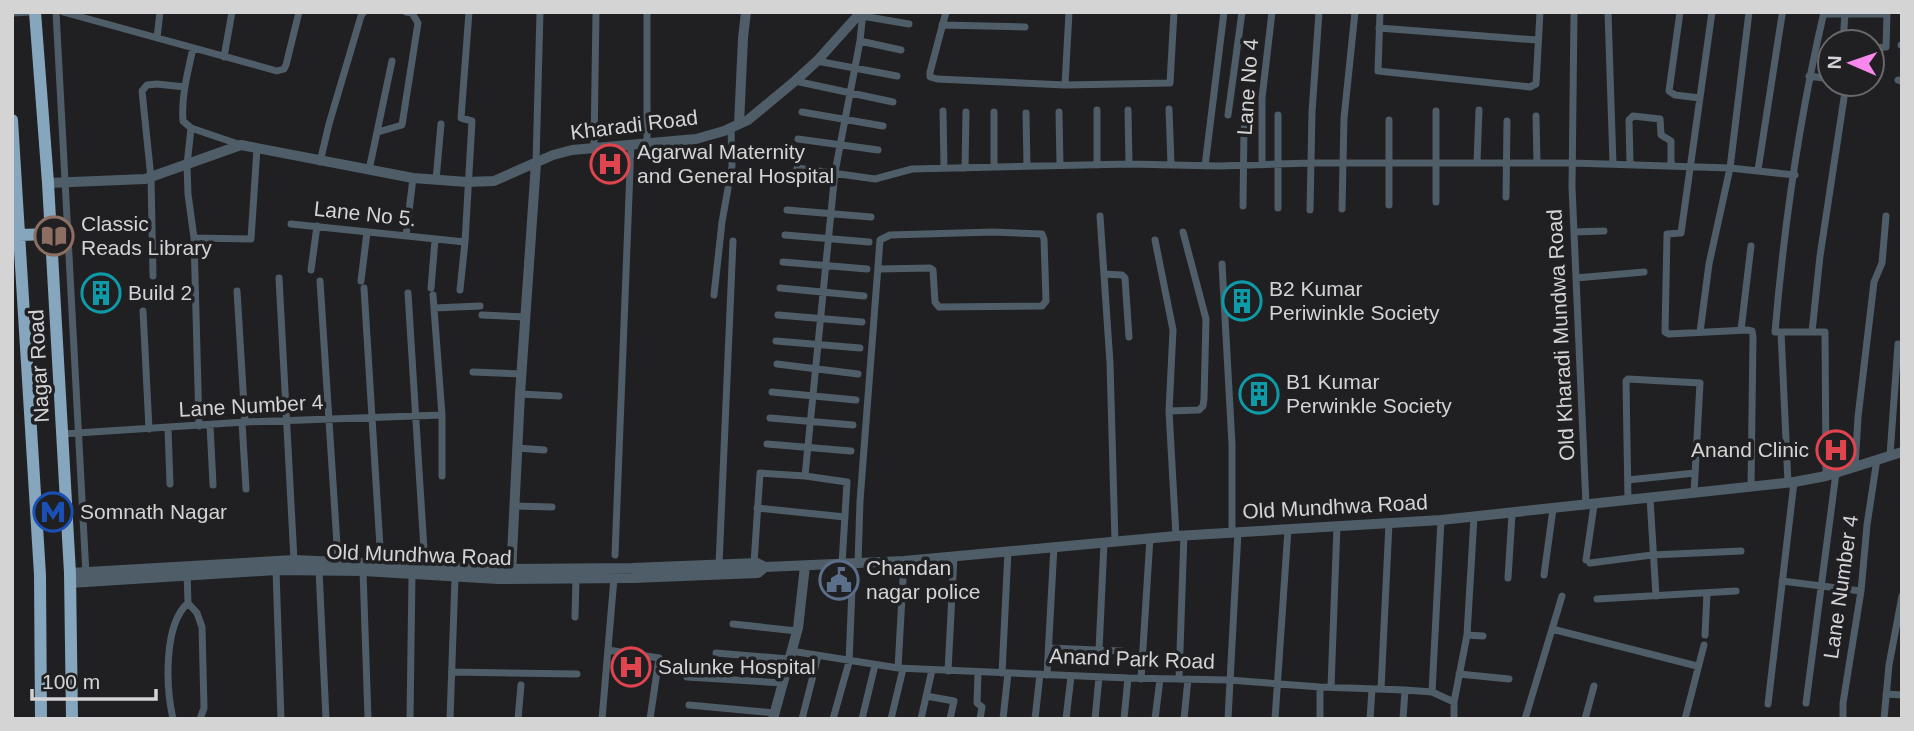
<svg xmlns="http://www.w3.org/2000/svg" width="1914" height="731" font-family="Helvetica,sans-serif">
  <style>
    .lines { fill: none; stroke-linecap: round; stroke-linejoin: round }
    .minor { stroke: #4e5d67; stroke-width: 7 }
    .tertiary { stroke: #4e5d67; stroke-width: 10 }
    .trunk { stroke: #86a6be; stroke-width: 12 }
    .labels { text-anchor: middle; stroke-width: 7; stroke-linejoin: round; paint-order: stroke }
    .street-label { font-size: 21px; fill: #d4d4d5; stroke: #201f21 }
    .poi-label { font-size: 21px; fill: #d4d4d5; stroke: #201f21; text-anchor: start }
  </style>
  <rect width="100%" height="100%" fill="#201f21"/>
  <g class="lines">
    <!-- minor -->
    <path class="minor" d="M56,12L86,574
      M63,12L277,71L284,69L286,65L299,12
      M946,12L930,72V77L937,79L1065,85L1170,83L1174,12
      M1380,12L1378,71L1530,87L1536,84L1540,12
      M1574,12L1572,187L1586,505
      M1608,12L1613,164
      M1680,12L1669,91L1675,95L1700,98
      M1712,12L1681,233L1667,234L1665,332L1669,334L1747,330L1752,331L1753,337L1751,487
      M1824,12C1800,115 1784,226 1775,332H1825L1826,476
      M12,13L30,12
      M1823,14H1887L1886,47L1872,48
      M862,16L909,24
      M942,25L1025,27
      M1379,28L1537,40
      M157,38L160,12
      M860,41L901,50
      M1843,42L1845,14
      M1901,45H1902
      M193,48C188,72 181,96 183,121L191,128L241,145
      M224,57L232,12
      M817,61L897,76
      M1809,76L1830,79
      M1898,80L1902,81
      M795,81L893,102
      M1065,85L1069,12
      M1169,109L1171,164
      M1097,110V165
      M1128,110L1129,164
      M943,111L944,168
      M802,112L883,126
      M994,112V167
      M1059,112L1060,165
      M1026,113L1027,166
      M1228,115L1242,12
      M1536,116L1537,163
      M1389,120V205
      M191,128L187,165L188,194L194,238L199,426
      M378,132L402,125L418,23L412,13L406,12
      M798,139L878,150
      M647,143V12
      M594,147L596,12
      M320,162L329,124L361,16L364,12
      M1477,162L1479,110
      M536,163L540,12
      M1630,164L1629,120L1633,116L1660,119L1661,135L1671,141V166
      M1262,165V98L1272,12
      M1205,166L1224,12
      M797,168L875,179L912,169L1129,164L1219,166L1311,163H1572L1730,168L1795,175
      M965,168L966,112
      M369,170L392,61
      M1758,170L1782,15
      M436,180L441,124
      M1506,197L1507,121
      M1436,202V111
      M1243,206L1244,128
      M1278,208V115
      M1342,209L1344,118L1355,12
      M787,210L871,217
      M1310,210L1312,112L1319,12
      M1100,216L1110,363L1115,542
      M291,224L465,242
      M1574,232L1604,231
      M785,235L869,242
      M406,236L413,178
      M194,238L251,239L257,148
      M1155,240L1173,330L1169,411L1176,536
      M783,262L867,269
      M1222,264L1232,444V532
      M311,270L317,226
      M1104,274L1122,275L1125,278L1129,337
      M153,276L151,178L142,91L147,85L157,84L185,87
      M279,278L294,560
      M1576,278L1644,272
      M320,281L338,560
      M361,281L367,232
      M364,288L381,563
      M431,288L435,240
      M780,288L864,296
      M460,290L465,242L472,121L461,118L469,12
      M237,291L245,422
      M408,293L425,566
      M433,295L442,415V476
      M714,295L722,222L732,166L731,128
      M434,308L480,306
      M143,311L149,429
      M482,315L526,317
      M778,315L862,322
      M1741,330L1751,246
      M1700,332L1709,264L1730,168L1749,12
      M1781,332L1788,483
      M1812,332L1820,256L1844,98
      M776,341L860,348
      M777,364L858,374
      M473,372L522,374
      M772,392L856,400
      M520,394L559,396
      M1169,411L1199,410L1203,406L1204,399L1206,319L1183,232
      M770,418L853,425
      M242,422L246,489
      M210,425L213,485
      M168,428L170,484
      M62,434L245,422L442,415
      M767,444L851,451
      M517,448L544,450
      M1890,455L1898,344
      M1855,467L1858,417L1874,282L1882,263L1886,216
      M1628,480L1695,473
      M1650,498L1656,596
      M1628,501L1626,381L1628,379L1700,383L1694,493
      M515,506L552,507
      M757,508L845,517
      M615,555L631,144
      M1586,560L1594,505
      M754,563L760,473L805,476
      M1590,563L1652,555L1741,551
      M842,564L847,482L805,476L835,172L860,41L863,12
      M858,564L860,501L880,240L890,235L993,232L1042,234L1044,239L1046,301L1042,306L939,307L935,302L933,270L930,268L879,269
      M719,565L733,241
      M276,570L281,719
      M319,570L326,719
      M363,571L368,719
      M187,574L188,603L197,613L202,627L204,708L200,719
      M1544,575L1553,509
      M1508,578L1512,514
      M1782,581L1861,591
      M1597,599L1736,591
      M575,617L576,579
      M733,624L797,631
      M1552,629L1697,666
      M1467,635L1483,636
      M1705,635L1707,593
      M1049,648L1122,651
      M608,650L659,658L650,719
      M1099,650L1104,543
      M791,651L898,668L1128,678L1229,680L1320,687L1405,690L1432,692L1454,702
      M716,653L789,659
      M898,668L904,561
      M948,671L954,556
      M452,672L577,674
      M978,672L977,703L982,707L980,719
      M1002,673L1008,551
      M1459,674L1509,679
      M1047,675L1054,546
      M687,677L783,683
      M1141,679L1150,538
      M1179,679L1184,535
      M1331,687L1337,526
      M1381,689L1389,523
      M1432,692L1441,520
      M1886,694L1902,695
      M926,696L954,701L950,719
      M1806,703L1836,473
      M1768,704L1794,482
      M689,705L775,713
      M173,719C166,688 163,625 188,603
      M410,719L412,574
      M450,719L455,578
      M518,719L521,685
      M602,719L614,578
      M802,719L818,656
      M833,719L849,662L853,564
      M862,719L875,665
      M891,719L903,669
      M921,719L932,670
      M1003,719L1008,673
      M1035,719L1040,674
      M1066,719L1071,676
      M1095,719L1099,677
      M1124,719L1128,678
      M1155,719L1160,679
      M1184,719L1188,679
      M1228,719L1238,532
      M1275,719L1288,529
      M1320,719V687
      M1370,719L1372,689
      M1403,719L1405,690
      M1454,719V702L1467,635L1474,517
      M1525,719L1562,596
      M1585,719L1594,686
      M1685,719L1704,645
      M1843,719V703L1861,591L1867,525L1877,459
      M1884,719L1889,665L1902,596"/>
    <!-- tertiary -->
    <path class="tertiary" d="M739,124L743,38L746,12
      M48,183L145,179L241,145L413,178L467,182L494,181L553,155L572,150L696,139L724,131L748,120L795,81L817,61L861,12
      M70,573L294,560L498,569L632,568L757,563L765,567L904,561L1176,536L1441,520L1794,482L1826,476L1902,452
      M511,575L520,394L536,163
      M70,583L276,570L363,571L498,579L633,578L758,573L765,567
      M773,719L798,628L805,566"/>
    <!-- trunk -->
    <path class="trunk" d="M35,12L48,183L70,573L72,719
      M12,120L40,575L41,719
      M19,235L51,234"/>
  </g>
  <!-- icons -->
  <defs>
    <g id="hospital-ring" transform="scale(2.0125)"><circle r="9.5" fill="#201f21" stroke="#e0444e" stroke-width="1.5"/><path d="M-5-5h3v3.5h4V-5h3V5h-3V1.5h-4V5h-3Z" fill="#e0444e"/></g>
    <g id="library-ring" transform="scale(2.0125)"><circle r="9.5" fill="#201f21" stroke="#8d6e63" stroke-width="1.5"/><path d="M-6-4Q-3-5.5-.7-3.5V5Q-3 3-6 4ZM6-4Q3-5.5 .7-3.5V5Q3 3 6 4Z" fill="#8d6e63"/></g>
    <g id="building-ring" transform="scale(2.0125)"><circle r="9.5" fill="#201f21" stroke="#0f9aa8" stroke-width="1.5"/><path d="M-4-6H4V6H1V3H-1V6H-4ZM-2.5-4.3h1.7v1.8h-1.7ZM.8-4.3h1.7v1.8H.8ZM-2.5-1h1.7V.8h-1.7ZM.8-1h1.7V.8H.8Z" fill="#0f9aa8"/></g>
    <g id="metro-ring" transform="scale(2.0125)"><circle r="9.5" fill="#201f21" stroke="#1a4fb4" stroke-width="1.5"/><path d="M-5.5 5V-5H-3L0 0L3-5H5.5V5H3V-.5L0 4L-3-.5V5Z" fill="#1a4fb4"/></g>
    <g id="civic-ring" transform="scale(2.0125)"><circle r="9.5" fill="#201f21" stroke="#5c6f8a" stroke-width="1.5"/><path d="M-.6-6.5H3V-4.5H.6V-3L4-1V1h2V6H-6V1h2V-1L-.6-3ZM-1.2 2.5V6h2.4V2.5Z" fill="#5c6f8a"/></g>
  </defs>
  <g fill-rule="evenodd">
    <use href="#hospital-ring" x="610" y="164"/>
    <use href="#library-ring" x="54" y="236"/>
    <use href="#building-ring" x="101" y="293"/>
    <use href="#building-ring" x="1242" y="301"/>
    <use href="#building-ring" x="1259" y="394"/>
    <use href="#hospital-ring" x="1836" y="450"/>
    <use href="#metro-ring" x="53" y="512"/>
    <use href="#civic-ring" x="839" y="580"/>
    <use href="#hospital-ring" x="631" y="667"/>
  </g>
  <g class="labels">
    <!-- street labels -->
    <g class="street-label">
      <text transform="translate(1248 87) rotate(-86)" y="7">Lane No 4</text>
      <text transform="translate(634 125) rotate(-7)" y="7">Kharadi Road</text>
      <text transform="translate(365 214) rotate(6)" y="7">Lane No 5.</text>
      <text transform="translate(1561 335) rotate(-93)" y="7">Old Kharadi Mundwa Road</text>
      <text transform="translate(39 366) rotate(-93)" y="7">Nagar Road</text>
      <text transform="translate(251 406) rotate(-3)" y="7">Lane Number 4</text>
      <text transform="translate(1335 507) rotate(-3)" y="7">Old Mundhwa Road</text>
      <text transform="translate(419 555) rotate(2)" y="7">Old Mundhwa Road</text>
      <text transform="translate(1841 587) rotate(-82)" y="7">Lane Number 4</text>
      <text transform="translate(1132 659) rotate(2)" y="7">Anand Park Road</text>
    </g>
    <!-- poi labels -->
    <g class="poi-label">
      <text x="637" y="159">Agarwal Maternity<tspan x="637" dy="24">and General Hospital</tspan></text>
      <text x="81" y="231">Classic<tspan x="81" dy="24">Reads Library</tspan></text>
      <text x="1269" y="296">B2 Kumar<tspan x="1269" dy="24">Periwinkle Society</tspan></text>
      <text x="128" y="300">Build 2</text>
      <text x="1286" y="389">B1 Kumar<tspan x="1286" dy="24">Perwinkle Society</tspan></text>
      <text x="1809" y="457" text-anchor="end">Anand Clinic</text>
      <text x="80" y="519">Somnath Nagar</text>
      <text x="866" y="575">Chandan<tspan x="866" dy="24">nagar police</tspan></text>
      <text x="658" y="674">Salunke Hospital</text>
    </g>
  </g>
  <!-- border -->
  <rect width="1914" height="731" fill="none" stroke="#d4d4d5" stroke-width="28"/>
  <!-- north arrow -->
  <g transform="translate(1851 63) rotate(272)"><circle r="33" fill="#201f21" stroke="#686769" stroke-width="2"/>
  <path d="M0-5L12 26L0 18L-12 26Z" fill="#f888eb"/>
  <text y="-10" font-size="19" font-weight="bold" text-anchor="middle" fill="#d4d4d5">N</text>
  </g>
  <!-- scale -->
  <path d="M32 689v10h124v-10" fill="none" stroke="#d4d4d5" stroke-width="3.5"/>
  <text x="42" y="689" font-size="21" fill="#d4d4d5" stroke="#201f21" stroke-width="5" paint-order="stroke">100 m</text>
</svg>
